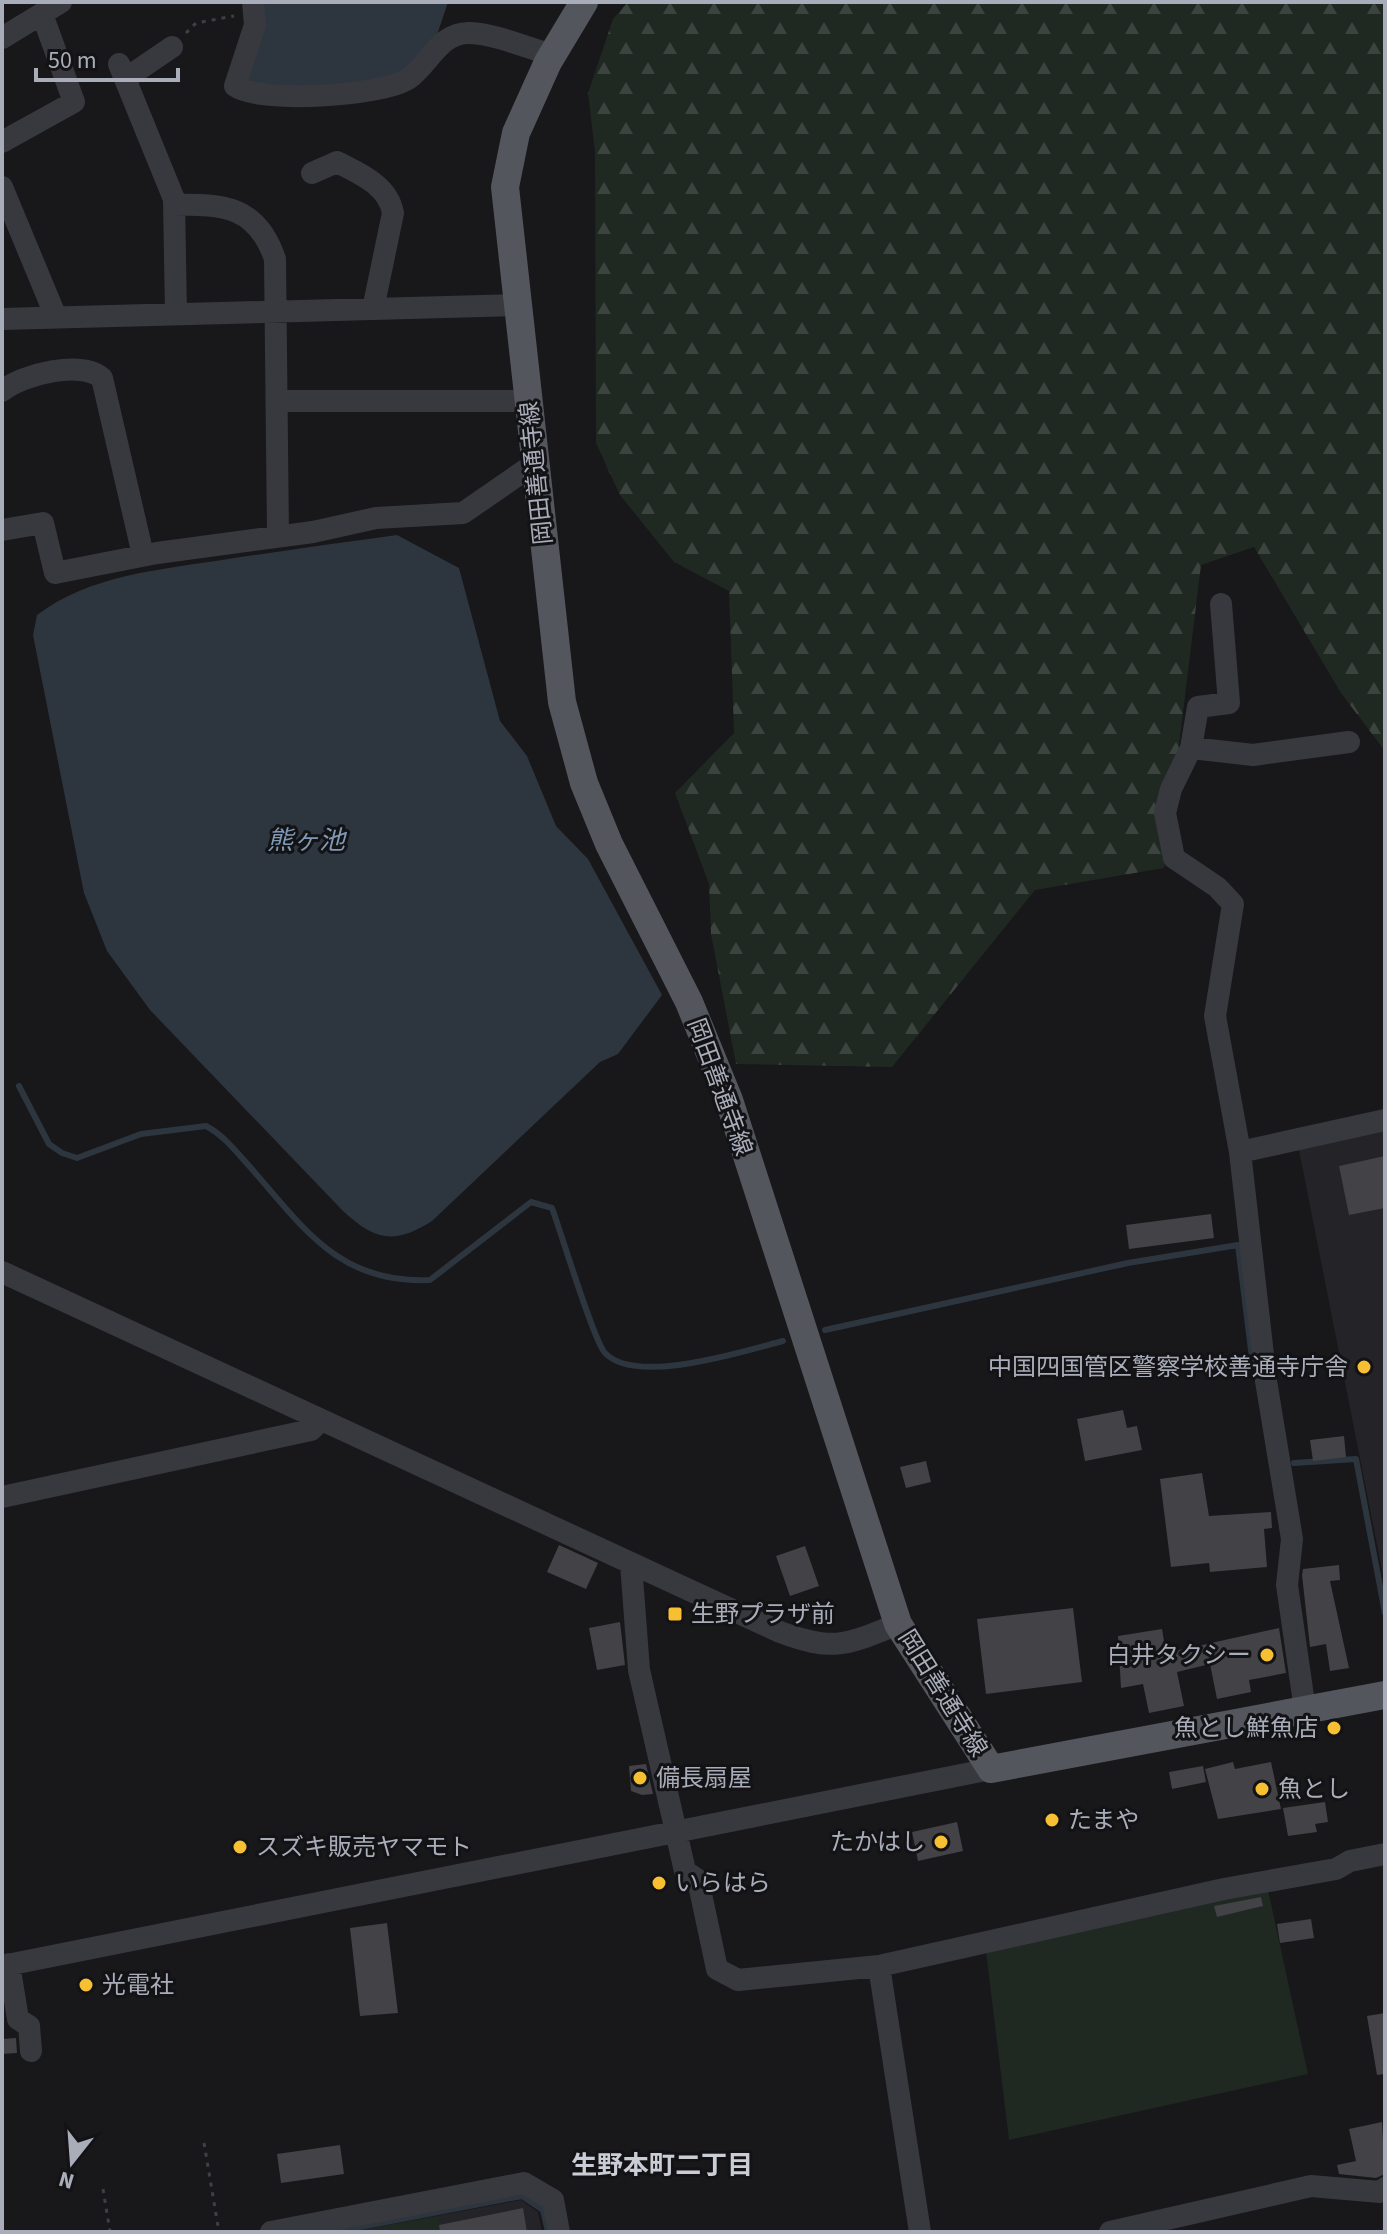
<svg xmlns="http://www.w3.org/2000/svg" width="1387" height="2234" font-family="'Source Sans 3','Noto Sans JP',sans-serif">
  <style>
    .built { fill: #242327 }
    .forest { fill: url(#forest-firs) }
    .pitch { fill: #1f2821 }
    .water { fill: #2d363e }
    .lines { fill: none; stroke-linecap: round; stroke-linejoin: round }
    .stream { stroke: #2d363e; stroke-width: 6 }
    .building { fill: #424247 }
    .path { stroke: #3e4046; stroke-width: 3; stroke-dasharray: 4 6; stroke-linecap: butt }
    .minor { stroke: #38393f; stroke-width: 22 }
    .major { stroke: #54565e; stroke-width: 28 }
    .poi-dot { fill: #f7bf32; stroke: #131215; stroke-width: 3 }
    .labels { text-anchor: middle; stroke-width: 6; stroke-linejoin: round; paint-order: stroke }
    .street-label { font-size: 24px; fill: #a9adba; stroke: #131215 }
    .poi-label { font-size: 24px; fill: #a9adba; stroke: #131215; text-anchor: start }
    .water-label { font-size: 26px; font-style: italic; fill: #8099b5; stroke: #131215 }
    .neighbourhood-label { font-size: 26px; font-weight: bold; fill: #cacdd6; stroke: #131215 }
  </style>
  <defs>
    <pattern id="forest-firs" width="22" height="20" patternUnits="userSpaceOnUse" patternTransform="scale(2)"><rect width="22" height="20" fill="#1f2821"/><path d="M5 1l3.5 6h-7zM16 11l3.5 6h-7z" fill="#3d443f"/></pattern>
  </defs>
  <rect width="100%" height="100%" fill="#18171a"/>
  <!-- built -->
  <path class="built" d="M1385,1130V1585L1299,1150Z
    M521,2200L538,2212L542,2232H351Z"/>
  <!-- forest -->
  <path class="forest" d="M628,2H1385V751L1341,693L1254,547L1201,565L1164,868L1035,890L892,1067L736,1064L711,934L709,884L675,793L734,733L729,591L674,562L620,495L596,443L595,152L588,93L613,19Z"/>
  <!-- pitch -->
  <path class="pitch" d="M1267,1885L1308,2074L1009,2140L986,1952Z
    M438,2216L442,2232H351Z"/>
  <!-- water -->
  <path class="water" d="M260,2H448L437,35L400,76L382,82L275,91L245,84Z
    M397,535L459,568L500,721L527,756L556,826L588,859L662,995L618,1054L600,1062L432,1221C394,1245 375,1241 342,1210L150,1010L107,951L84,893L33,635L37,615C90,575 158,570 222,560C280,551 339,543 397,535Z"/>
  <g class="lines">
    <!-- stream -->
    <path class="stream" d="M19,1086L49,1144L62,1153L77,1158L141,1134L206,1126C225,1136 237,1153 251,1168C305,1230 340,1284 430,1280L531,1202L552,1208C561,1232 594,1342 605,1353C636,1386 744,1351 783,1341
      M825,1330L1128,1263L1238,1245L1252,1358
      M1294,1463L1356,1459L1385,1613
      M334,2232L522,2196L543,2210L548,2232"/>
  </g>
  <!-- building -->
  <path class="building" d="M1385,1156V1208L1349,1215L1339,1166Z
    M1211,1214L1214,1238L1129,1249L1126,1225Z
    M1123,1410L1127,1428L1137,1426L1142,1450L1085,1461L1077,1419Z
    M1344,1436L1346,1457L1313,1461L1310,1440Z
    M926,1461L931,1482L906,1488L900,1467Z
    M1202,1473L1209,1516L1271,1512L1272,1528L1264,1529L1267,1567L1210,1572L1209,1563L1171,1567L1160,1479Z
    M559,1545L598,1563L586,1589L547,1572Z
    M805,1546L819,1586L790,1596L776,1556Z
    M1339,1565L1340,1580L1330,1581L1349,1668L1330,1671L1326,1644L1310,1647L1302,1575L1303,1569Z
    M1073,1608L1082,1682L986,1694L977,1619Z
    M620,1622L625,1665L597,1670L589,1628Z
    M1279,1628L1286,1673L1249,1680L1251,1692L1217,1699L1210,1664L1177,1672L1184,1706L1149,1713L1143,1684L1121,1688L1118,1636L1162,1629L1166,1653Z
    M1233,1762L1235,1769L1271,1762L1281,1809L1218,1819L1205,1769Z
    M646,1764L653,1794L642,1795L631,1791L629,1766Z
    M1203,1766L1206,1782L1172,1789L1169,1772Z
    M1325,1802L1328,1822L1315,1824L1317,1832L1288,1836L1283,1808Z
    M957,1822L963,1851L918,1861L912,1832Z
    M1261,1897L1263,1906L1217,1917L1214,1906Z
    M1311,1919L1314,1938L1280,1943L1277,1924Z
    M387,1923L398,2013L360,2016L350,1928Z
    M1385,2013V2074L1377,2075L1367,2016Z
    M16,2038L17,2053L2,2054V2039Z
    M1382,2122L1385,2174L1376,2178L1339,2174L1337,2165L1356,2161L1349,2129Z
    M340,2145L344,2174L281,2183L277,2154Z
    M523,2208L527,2232H440L439,2225Z"/>
  <g class="lines">
    <!-- path -->
    <path class="path" d="M186,33L196,23L234,16
      M204,2143L219,2232
      M103,2189L110,2232"/>
    <!-- minor -->
    <path class="minor" d="M253,2L255,25L235,86C261,104 381,96 408,79C429,65 439,32 470,33C496,34 527,48 552,55
      M2,38L61,2
      M119,64L174,199L176,314
      M125,79L172,47
      M2,142L74,102L42,14
      M312,173L337,162C360,174 388,185 393,213L373,309
      M2,187L56,317
      M174,205C224,204 257,206 275,259L278,535
      M2,319L519,305
      M2,391C23,374 81,360 102,378L143,555
      M278,401H528
      M2,530L43,523L55,573L157,553L313,532L376,518L463,513L534,464
      M1221,604L1229,703L1198,707L1191,748L1171,789L1165,813L1174,858L1217,887L1233,904L1215,1016L1240,1152L1266,1381L1292,1539L1287,1585L1305,1710
      M1191,748L1253,755L1349,742
      M1240,1152L1385,1120
      M2,1272L780,1632C834,1652 846,1645 898,1624
      M2,1497L311,1430L321,1420
      M631,1564L639,1670L685,1871L698,1880L717,1969L738,1980L879,1966L920,2232
      M9,1964L18,2019L29,2026L31,2051
      M2,1966L991,1769
      M879,1966L1224,1889L1336,1869L1350,1861L1385,1854
      M271,2232L524,2183L553,2200L559,2232
      M1110,2232L1311,2186L1380,2192L1385,2188"/>
    <!-- major -->
    <path class="major" d="M584,2L548,62L516,133L505,187L562,702L584,783L609,844L689,1002L729,1100L898,1624L991,1769L1385,1695"/>
  </g>
  <!-- markers -->
  <g class="poi-dot">
    <circle cx="1364" cy="1367" r="8"/>
    <rect x="667" y="1606" width="16" height="16" rx="4"/>
    <circle cx="1267" cy="1655" r="8"/>
    <circle cx="1334" cy="1728" r="8"/>
    <circle cx="640" cy="1778" r="8"/>
    <circle cx="1262" cy="1789" r="8"/>
    <circle cx="1052" cy="1820" r="8"/>
    <circle cx="941" cy="1842" r="8"/>
    <circle cx="240" cy="1847" r="8"/>
    <circle cx="659" cy="1883" r="8"/>
    <circle cx="86" cy="1985" r="8"/>
  </g>
  <g class="labels">
    <!-- street labels -->
    <g class="street-label">
      <text transform="translate(536 473) rotate(-96)" y="8">岡田善通寺線</text>
      <text transform="translate(720 1087) rotate(70)" y="8">岡田善通寺線</text>
      <text transform="translate(943 1693) rotate(58)" y="8">岡田善通寺線</text>
    </g>
    <!-- poi labels -->
    <g class="poi-label">
      <text x="1348" y="1375" text-anchor="end">中国四国管区警察学校善通寺庁舎</text>
      <text x="691" y="1622">生野プラザ前</text>
      <text x="1251" y="1663" text-anchor="end">白井タクシー</text>
      <text x="1318" y="1736" text-anchor="end">魚とし鮮魚店</text>
      <text x="656" y="1786">備長扇屋</text>
      <text x="1278" y="1797">魚とし</text>
      <text x="1068" y="1828">たまや</text>
      <text x="925" y="1850" text-anchor="end">たかはし</text>
      <text x="256" y="1855">スズキ販売ヤマモト</text>
      <text x="675" y="1891">いらはら</text>
      <text x="102" y="1993">光電社</text>
    </g>
    <!-- water labels -->
    <g class="water-label">
      <text x="306" y="849">熊ヶ池</text>
    </g>
    <!-- neighbourhood labels -->
    <g class="neighbourhood-label">
      <text x="662" y="2174">生野本町二丁目</text>
    </g>
  </g>
  <!-- border -->
  <rect width="1387" height="2234" fill="none" stroke="#a9adba" stroke-width="8"/>
  <!-- north arrow -->
  <g transform="translate(72 2162) rotate(197)" stroke="#131215" stroke-width="6" paint-order="stroke">
  <path d="M0-6L14 30L0 20L-14 30Z" fill="#a9adba"/>
  <text y="-12" font-size="22" font-weight="bold" text-anchor="middle" fill="#a9adba">N</text>
  </g>
  <!-- scale -->
  <path d="M36 68v12h142v-12" fill="none" stroke="#a9adba" stroke-width="4"/>
  <text x="48" y="68" font-size="24" fill="#a9adba" stroke="#131215" stroke-width="6" paint-order="stroke">50 m</text>
</svg>
